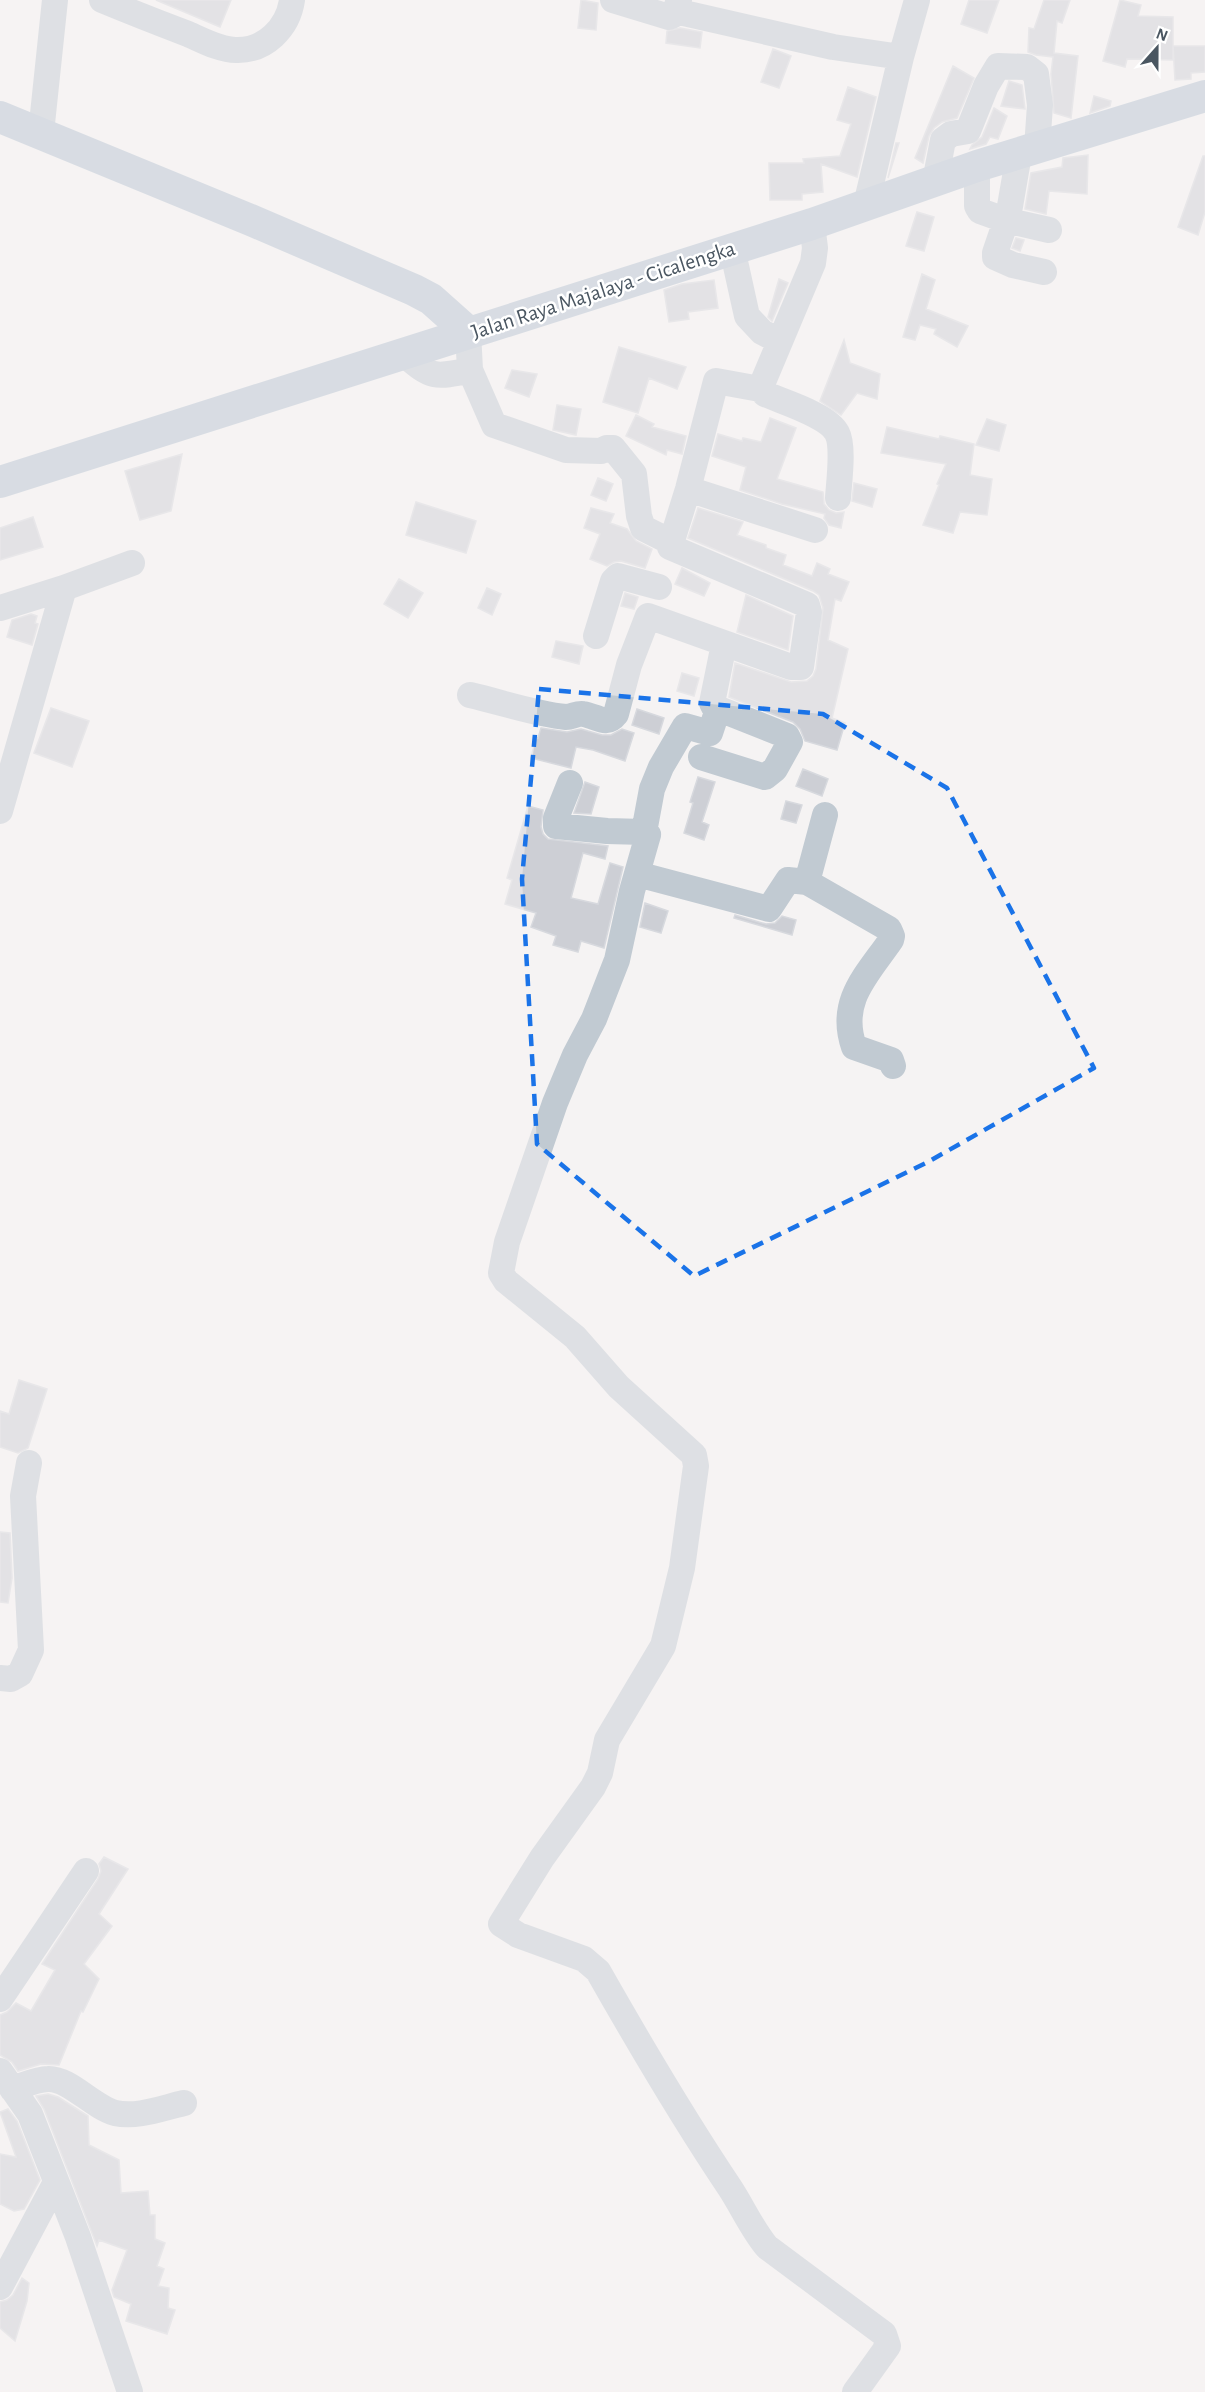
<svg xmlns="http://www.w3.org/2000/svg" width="1205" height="2392" font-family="'Alegreya Sans',sans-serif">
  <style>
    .building { fill: #cdcfd5; stroke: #d7d9de; stroke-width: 1.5 }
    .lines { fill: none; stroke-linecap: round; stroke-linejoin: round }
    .minor { stroke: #c1cad2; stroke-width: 26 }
    .major { stroke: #b3c2d1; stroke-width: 32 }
    .marked { fill: none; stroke: #1a73e8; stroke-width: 4.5; stroke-dasharray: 12 8; stroke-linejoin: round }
    .labels { text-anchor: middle; stroke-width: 5; stroke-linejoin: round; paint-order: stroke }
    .street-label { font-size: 22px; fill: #4a5661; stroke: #fff }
  </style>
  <rect width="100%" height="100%" fill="#f5f3f3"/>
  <!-- building -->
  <path class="building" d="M156,0H231L220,27Z
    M581,0L598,3L596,30L578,28Z
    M969,0H999L987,33L961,24Z
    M1044,0H1070L1062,23L1057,21L1054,53L1078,56L1071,118L1054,113L1051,74L1053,57L1036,55L1028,52L1029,28L1034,29Z
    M1120,0L1141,5L1138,16L1173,17V60L1127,59L1125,67L1103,61Z
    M680,28L702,32L700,48L666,43L667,31Z
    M1173,46H1205V72L1191,73V79L1175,80Z
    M773,49L791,56L779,88L761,82Z
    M953,66L974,78L957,118L942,122L934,128L929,136L923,163L915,158Z
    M1009,81L1022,85L1025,109L1001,106Z
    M848,87L876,97L857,177L821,164L823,192L802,194V200H770L769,163H804L803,159L840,156L851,124L837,120Z
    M1094,96L1111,101L1110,106L1090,113Z
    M994,108L1007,116L998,139L990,137L986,144L970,149L972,145L982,137Z
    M896,143H899L888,178Z
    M1088,155L1087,194L1049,191L1046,214L1025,209L1031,173L1062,167L1063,158Z
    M1203,156H1205V212L1198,235L1178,227Z
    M917,212L934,217L924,251L906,246Z
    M1016,238L1024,240L1020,251L1012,248Z
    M922,274L935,280L926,309L968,326L957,347L934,334L936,329L920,325L915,340L903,337Z
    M779,279L788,283L772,321L768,317Z
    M714,280L718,308L688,312L689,319L669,322L664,290L682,284Z
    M844,340L850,363L880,374L877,399L857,393L841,415L820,401Z
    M619,347L686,367L677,389L649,378L638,413L603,402Z
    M512,370L537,374L529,397L505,388Z
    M557,405L581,409L576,435L553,430Z
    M636,415L654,424L652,427L686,436L682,454L667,450L666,455L626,436Z
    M770,418L796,428L777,479L823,492L824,504L829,510L836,513L844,512L841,528L829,525L824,518L825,514L782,504L740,490L746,467L712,456L718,434L742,441L743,438L761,442Z
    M987,419L1006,425L999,451L976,445Z
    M887,427L939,439L940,436L974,444L970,475L992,479L987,515L960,512L953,533L923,525L939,485L937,484L946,464L881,453Z
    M182,454L171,511L140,520L125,471Z
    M598,478L613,484L606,501L591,495Z
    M854,483L877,489L872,507L852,501Z
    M416,502L476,521L466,553L406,535Z
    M591,508L614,514L610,523L627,529L636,541L652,549L645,568L621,561L614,562L607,566L590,559L600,534L584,528Z
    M698,508L743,522L737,535L766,545V548L786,555L783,565L812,576L817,563L830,569L828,574L849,582L841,601L835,599L828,640L848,649L832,718L845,723L837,750L805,741L800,729L793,722L729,697L735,663L791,682L807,681L813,676L816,669L823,608L819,595L813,591L688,538Z
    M33,517L43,547L0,560V528Z
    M682,568L710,583L704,596L675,584Z
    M399,579L423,593L408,618L384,604Z
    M487,588L501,594L492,615L478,608Z
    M625,593L638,597L634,609L621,606Z
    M746,595L793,616L788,650L737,632Z
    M31,614L37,616L35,623L38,624L32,645L7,637L12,620Z
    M556,641L583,646L579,664L552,657Z
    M682,673L699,678L694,696L677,691Z
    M51,708L89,721L72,767L34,753Z
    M637,709L664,718L659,734L632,725Z
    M541,728L567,732L581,729L602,735H611L622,729L634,733L625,761L593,750L576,747L571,768L531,758L536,737L538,738Z
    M803,769L828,779L822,796L796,786Z
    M698,777L715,782L702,822L709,825L704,840L684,833L693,803L690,802Z
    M585,782L599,787L591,814L574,813Z
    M786,801L802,805L796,823L781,819Z
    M528,806L543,810L541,827L543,834L548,839L608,846L605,859L583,853L571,898L598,904L610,863L623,867L604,948L581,941L578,952L553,945L556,936L531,927L536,913L505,904L512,880L507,878Z
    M645,903L668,911L661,933L640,927Z
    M735,915L766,924L775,923L782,916L796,920L792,935L734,918Z
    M19,1380L47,1389L28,1448L18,1453L0,1447V1411L9,1414Z
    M0,1532L10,1533L12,1578L8,1603L0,1602Z
    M104,1857L128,1869L99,1914L112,1926L84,1964L99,1979L83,2012L81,2011L59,2065L41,2064L18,2071L12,2062L0,2055V2015L7,2012L16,2003L31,2011L55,1970L42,1964L98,1879L101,1871L99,1864Z
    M48,2094L58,2097L88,2116L89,2145L119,2160L121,2193L148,2191L150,2215H155V2239L165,2243L157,2266L164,2269L158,2286L169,2288L168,2308L175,2310L167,2334L126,2321L131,2304L114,2297L112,2290L127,2250L99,2240L97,2246L44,2109L36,2096Z
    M8,2109L17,2121L40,2180L24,2209L14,2211L0,2204V2154L16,2157L0,2112Z
    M22,2278L29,2283L27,2301L15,2341L0,2328V2302L7,2300L13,2295Z"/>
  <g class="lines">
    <!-- minor -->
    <path class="minor" d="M102,0C131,12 159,23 188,34C202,40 220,50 236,50C265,51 288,28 292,0
      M613,0L669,17L672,16L675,11
      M679,0L675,11L833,47L901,57L866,205
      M901,57L917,0
      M41,133L55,0
      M1019,154L1009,212L995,253V257L1013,265L1044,272
      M977,166V206L980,211L1005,220L1049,230
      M935,182L943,140L951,134L968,131L986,86L998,66L1027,67L1036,74L1040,105L1037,148
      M812,224L815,248L813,263L760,389L765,394C783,402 828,415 837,433C844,446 839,482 838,498
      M732,248L747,316L762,332L779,341
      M468,332L470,370L494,425L566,450L601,451L607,448H613L634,474L639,516L643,528L671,542
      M404,354C431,378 435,378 470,370
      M688,489L815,530
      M64,588L132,563
      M0,608L64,588L0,811
      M596,636L613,581L618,576L659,587
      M470,695C501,702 534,714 566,717C572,717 577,713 583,714C597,716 606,727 616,714L629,665L648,616L791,667H801L809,612L807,605L670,547L688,489L716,381L760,389
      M701,757L765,777L775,769L790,742L787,736L714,707L712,703L724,644
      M570,783L556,818V826L607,831L644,832L648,835L632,891L617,960L594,1019L575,1055L555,1103L507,1242L501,1273L506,1281L575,1337L618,1386L694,1455L696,1466L682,1568L663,1646L607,1740L600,1773L593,1787L542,1858L501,1924L518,1935L584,1959L598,1971C640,2045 683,2118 730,2188C743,2208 752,2229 767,2247L884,2334L888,2346L855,2392
      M644,832L652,789L661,767L685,726L710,733L718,709
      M637,874L769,909L788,880L807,882L889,929L892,936L891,940C867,975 838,1001 854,1047L891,1060L893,1066
      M807,882L825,815
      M0,1678L11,1679L20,1674L31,1650L23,1496L29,1463
      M0,1999L86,1871
      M0,2071L30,2114L78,2237L130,2392
      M12,2089C24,2085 37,2079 48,2079C69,2078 93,2107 115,2113C137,2118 162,2108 184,2103
      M0,2287L56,2182"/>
    <!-- major -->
    <path class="major" d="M0,117L253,221L414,290L431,299L468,332
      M0,482L812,224L977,166L1205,96"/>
  </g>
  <!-- marked area -->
  <path d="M0 0H1205V2392H0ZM539,689L823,714L947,788L1094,1068L926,1163L694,1276L537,1144L522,879Z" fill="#f5f3f3" fill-opacity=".55" fill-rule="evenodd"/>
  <path class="marked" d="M539,689L823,714L947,788L1094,1068L926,1163L694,1276L537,1144L522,879Z"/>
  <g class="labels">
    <!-- street labels -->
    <g class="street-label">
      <text transform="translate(603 289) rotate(-18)" y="8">Jalan Raya Majalaya - Cicalengka</text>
    </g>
  </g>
  <!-- north arrow -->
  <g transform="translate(1157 48) rotate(21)" stroke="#ffffff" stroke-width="4.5" paint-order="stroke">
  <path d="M0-4.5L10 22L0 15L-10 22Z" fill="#4a5661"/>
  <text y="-9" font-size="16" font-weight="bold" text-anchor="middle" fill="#4a5661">N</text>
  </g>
</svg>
